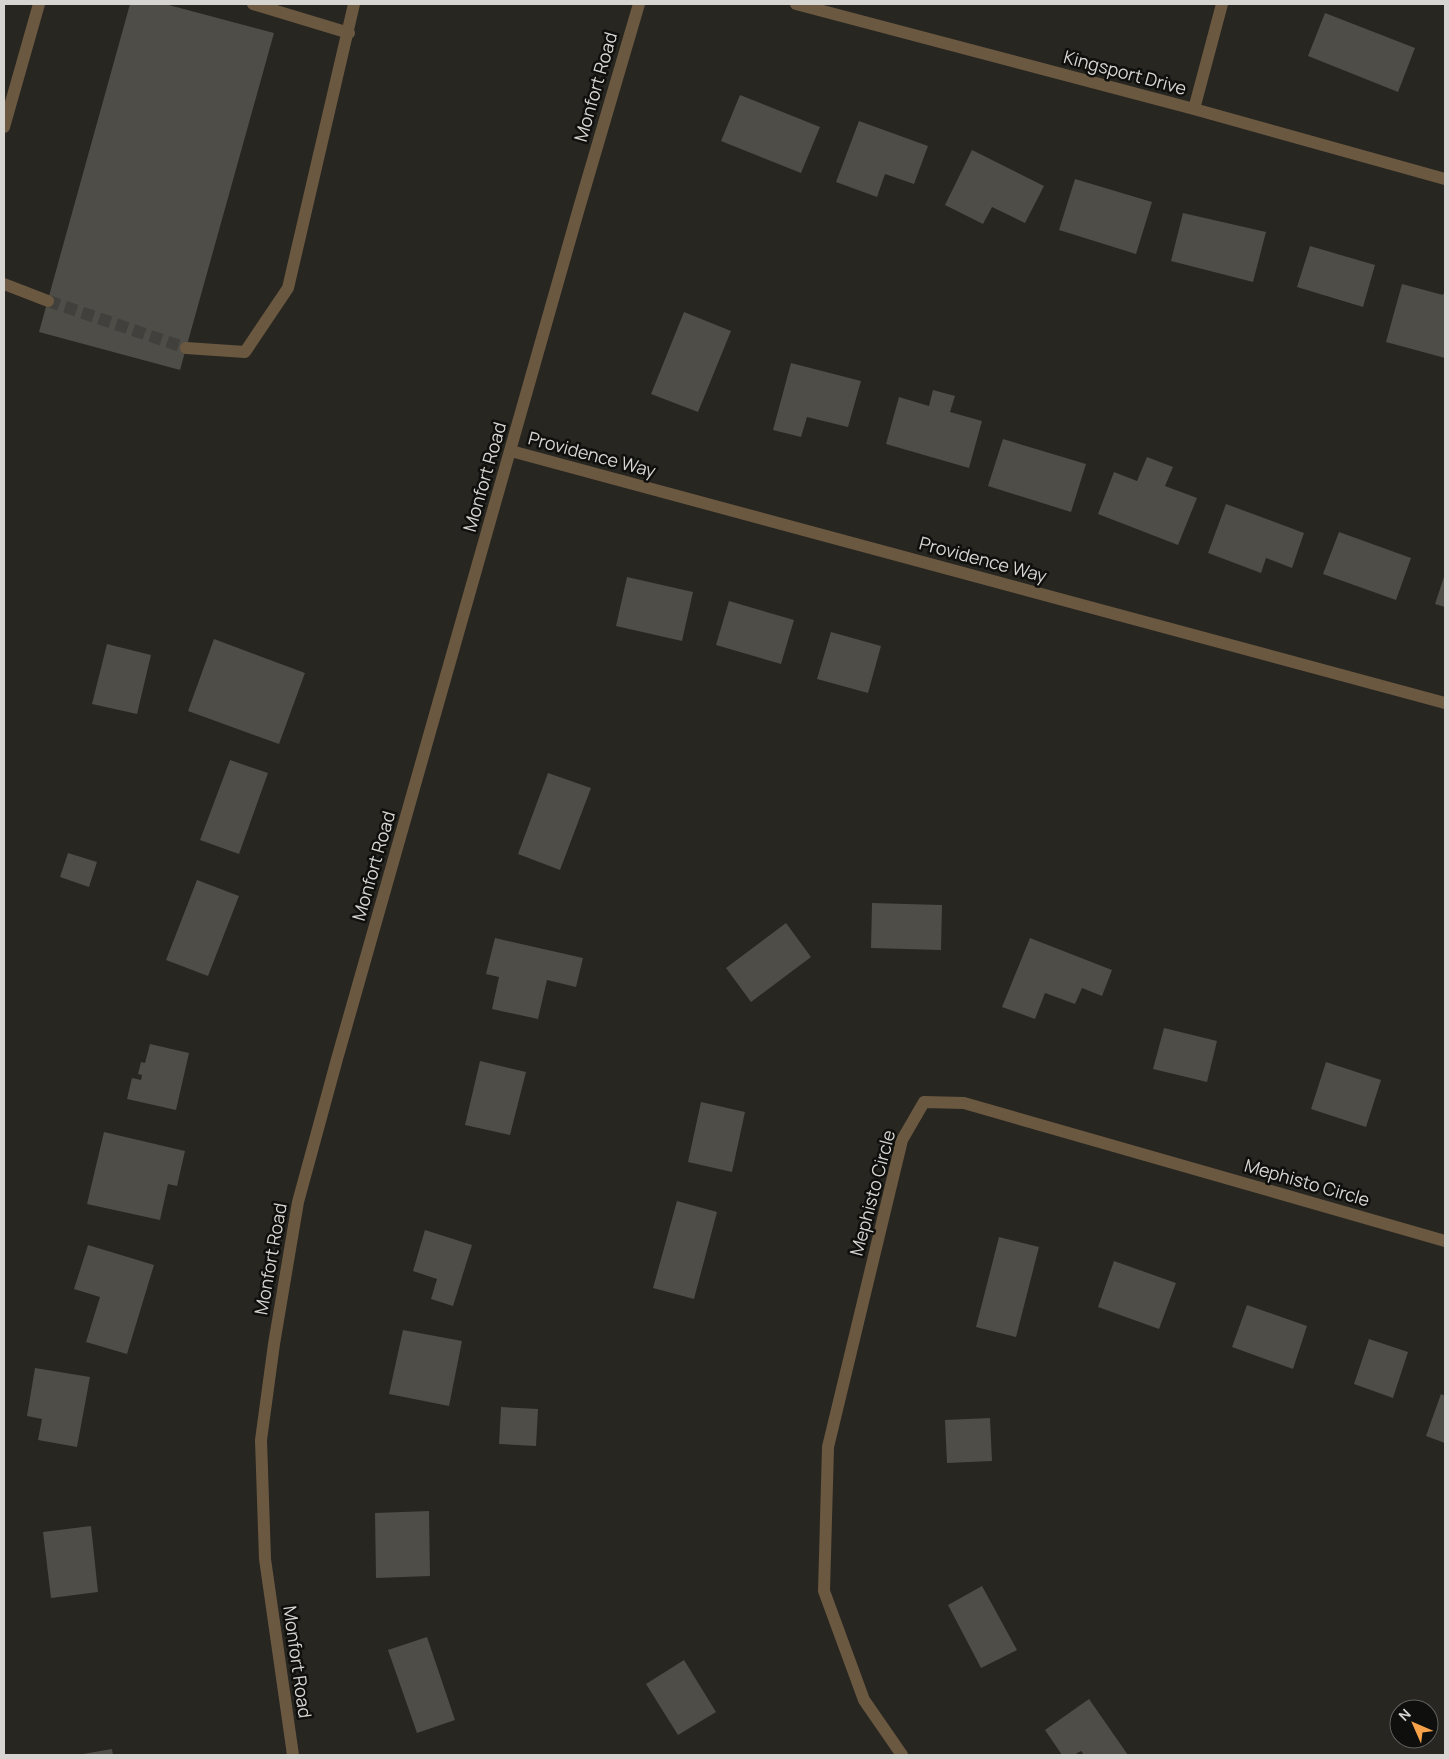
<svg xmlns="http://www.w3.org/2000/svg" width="1449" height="1759" font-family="Manrope,sans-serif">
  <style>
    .building { fill: #4e4d47 }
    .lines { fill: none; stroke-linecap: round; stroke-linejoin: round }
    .minor-tunnel { stroke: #41403c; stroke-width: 12; stroke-dasharray: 12 6; stroke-linecap: butt }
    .minor { stroke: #6b5840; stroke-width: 12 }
    .labels { text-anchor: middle; stroke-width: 5; stroke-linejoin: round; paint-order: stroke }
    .street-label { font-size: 18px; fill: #d6d5d2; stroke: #0f0f0d }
  </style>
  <rect width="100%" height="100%" fill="#272621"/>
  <!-- building -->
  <path class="building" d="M130,4H165L274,33L180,370L39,332Z
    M1325,13L1415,48L1398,92L1308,56Z
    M740,95L820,127L801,173L721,141Z
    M859,121L928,146L914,184L885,174L877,197L836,182Z
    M972,150L1044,186L1025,223L992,207L983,224L945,205Z
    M1075,179L1152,202L1136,254L1059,230Z
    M1183,213L1266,232L1253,282L1171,261Z
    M1310,246L1375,265L1363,307L1297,287Z
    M1402,284L1443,295L1445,290V358L1386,342Z
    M684,312L731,331L698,412L651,394Z
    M791,363L861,381L848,427L807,417L801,437L773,430Z
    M933,390L955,396L950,412L982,421L969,468L886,444L899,397L929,406Z
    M1003,439L1086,464L1071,512L988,486Z
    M1147,457L1173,467L1165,486L1197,498L1178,545L1098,514L1114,472L1137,481Z
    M1226,504L1304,533L1292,568L1266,558L1261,573L1208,553Z
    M1339,532L1411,558L1396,600L1323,574Z
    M1445,574V607L1435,604Z
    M627,577L693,592L682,641L616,626Z
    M729,601L794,620L781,664L716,645Z
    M831,632L881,646L868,693L817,679Z
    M214,639L305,673L279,744L188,711Z
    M107,644L151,655L137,714L92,704Z
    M230,760L268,773L239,854L200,840Z
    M548,773L591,788L560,870L518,854Z
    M68,853L97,862L89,887L60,877Z
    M197,880L239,896L208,976L166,960Z
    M872,903L942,905L941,950L871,948Z
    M786,923L811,957L751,1002L726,968Z
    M495,938L583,958L576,987L547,980L538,1019L492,1009L499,977L486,974Z
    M1030,938L1112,970L1102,996L1082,988L1075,1004L1045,993L1035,1019L1002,1007Z
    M1164,1028L1217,1041L1207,1082L1153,1069Z
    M150,1044L189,1053L176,1110L127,1099L132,1078L141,1080L142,1075L138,1074L141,1062L145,1063Z
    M480,1061L526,1072L510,1135L465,1125Z
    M1326,1062L1381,1080L1366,1127L1311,1109Z
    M701,1102L745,1112L732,1172L688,1162Z
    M104,1132L185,1151L177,1186L168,1184L160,1220L87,1204Z
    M677,1201L717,1212L694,1299L653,1288Z
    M425,1230L472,1245L453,1306L431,1299L437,1279L413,1271Z
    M999,1237L1039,1247L1016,1337L976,1327Z
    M88,1245L154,1265L127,1354L86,1342L100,1297L74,1289Z
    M1114,1261L1176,1283L1159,1329L1098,1307Z
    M1247,1305L1307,1326L1293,1369L1232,1347Z
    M403,1330L462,1341L449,1406L389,1394Z
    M1369,1339L1408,1352L1393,1398L1354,1384Z
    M35,1368L90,1377L77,1447L38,1440L42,1419L27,1416Z
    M1441,1394L1445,1396V1443L1426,1436Z
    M501,1407L538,1409L536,1446L499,1444Z
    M990,1418L992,1461L947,1463L945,1420Z
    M429,1511L430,1576L376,1578L375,1513Z
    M91,1526L98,1592L51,1598L43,1532Z
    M982,1586L1017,1650L981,1668L948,1605Z
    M427,1637L455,1720L417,1733L388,1650Z
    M684,1660L716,1712L678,1735L646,1684Z
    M1089,1699L1128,1755H1084L1081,1751L1074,1755H1062L1045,1730Z
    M112,1749L113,1755H83V1754Z"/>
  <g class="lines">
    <!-- minor-tunnel -->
    <path class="minor-tunnel" d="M48,301L186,348"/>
    <!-- minor -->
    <path class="minor" d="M253,4L349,33
      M796,4L1194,109L1445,179
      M1194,109L1222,4
      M4,127L39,4
      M4,284L48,301
      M186,348L245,352L288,288L354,4
      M511,451L1445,703
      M293,1755L265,1559L261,1440L274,1344L298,1202L337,1059L579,208L639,4
      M902,1755L864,1700L824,1591L828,1447L902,1140L924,1102L964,1103L1445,1241"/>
  </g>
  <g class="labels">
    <!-- street labels -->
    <g class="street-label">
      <text transform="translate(1125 73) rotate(15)" y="6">Kingsport Drive</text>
      <text transform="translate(596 87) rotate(-74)" y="6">Monfort Road</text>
      <text transform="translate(592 455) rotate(15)" y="6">Providence Way</text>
      <text transform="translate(485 477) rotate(-74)" y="6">Monfort Road</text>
      <text transform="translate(983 560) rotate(15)" y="6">Providence Way</text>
      <text transform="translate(374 866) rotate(-74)" y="6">Monfort Road</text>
      <text transform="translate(1307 1183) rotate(16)" y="6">Mephisto Circle</text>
      <text transform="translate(873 1193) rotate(-75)" y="6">Mephisto Circle</text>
      <text transform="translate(271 1259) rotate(-80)" y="6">Monfort Road</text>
      <text transform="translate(297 1662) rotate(82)" y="6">Monfort Road</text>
    </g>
  </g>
  <!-- border -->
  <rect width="1449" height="1759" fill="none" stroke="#d6d5d2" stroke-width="10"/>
  <!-- north arrow -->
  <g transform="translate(1414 1724) rotate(315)"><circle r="24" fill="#0f0f0d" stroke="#5f5e5c"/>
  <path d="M0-4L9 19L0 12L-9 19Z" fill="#f7a248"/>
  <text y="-8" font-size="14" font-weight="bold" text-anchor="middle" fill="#d6d5d2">N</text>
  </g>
</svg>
